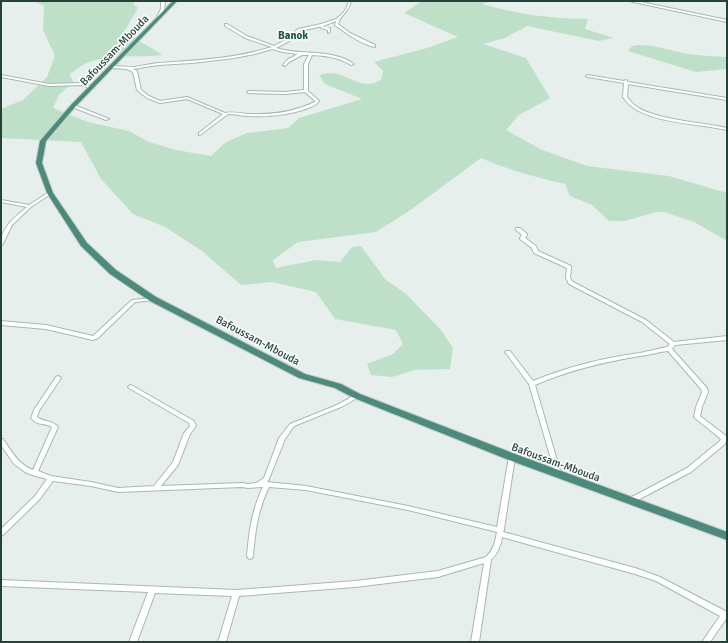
<svg xmlns="http://www.w3.org/2000/svg" width="728" height="643" font-family="Signika,sans-serif">
  <style>
    .green { fill: #bfe0c8 }
    .lines { fill: none; stroke-linecap: round; stroke-linejoin: round }
    .minor-casing { stroke: #a8b8b2; stroke-width: 2 }
    .tertiary-casing { stroke: #a8b8b2; stroke-width: 2 }
    .trunk-casing { stroke: #c2cac8; stroke-width: 2 }
    .minor { fill: #fff; fill-rule: evenodd }
    .tertiary { fill: #fff; fill-rule: evenodd }
    .trunk { fill: #4c8a7c; fill-rule: evenodd }
    .labels { text-anchor: middle; stroke-width: 3.5; stroke-linejoin: round; paint-order: stroke }
    .far-quarter-label { font-size: 11px; font-weight: bold; fill: #1f5548; stroke: #f7fbf9 }
    .street-label { font-size: 11px; fill: #24423a; stroke: #f7fbf9 }
  </style>
  <rect width="100%" height="100%" fill="#e6efeb"/>
  <!-- green -->
  <path class="green" d="M34,1H133L134,5L138,8L124,32L163,55C138,58 109,53 85,64C80,66 74,71 70,74L73,82L59,95L53,108L88,122L129,131L149,142L176,150L211,156L226,142L247,133L288,128L299,118L362,99L325,84L319,75C343,68 348,83 369,84C372,84 377,82 381,80L383,71L374,62L427,48L458,37L404,13L422,1H492L482,4C517,14 552,19 588,19L585,29L614,38L599,41L527,26L505,38L483,44L526,58L550,98L519,115L506,130L540,149L587,166L669,176L727,193V241L694,222L664,212H656L625,221H609L592,205L570,196L565,184C536,177 508,170 481,158L412,209L376,232L298,242L273,260L276,268L316,260L340,262L352,247L361,246L385,279L406,294L441,330L453,348L450,369L415,370L392,377L371,375L367,364L393,354L403,344L396,330L335,319L316,292L272,282L241,285L202,251L165,227L133,214L101,179L81,142L1,138V109L23,100L47,77L55,56L43,30L44,6Z
    M640,45C656,45 668,50 683,53C698,56 712,56 727,57V69L696,72L628,51L632,46Z"/>
  <g class="lines">
    <!-- minor casing -->
    <g class="minor-casing">
      <path id="minor" d="M349,1H351C350,4 349,8 347,10C343,16 340,17 338,24L350,33L375,45V47C363,45 344,32 335,25L336,21L323,26L300,31L289,41L276,48C301,56 331,48 354,64L351,65C337,57 328,56 312,55L308,64V91L319,101C316,106 310,107 306,109C288,115 268,117 250,116C242,116 235,114 228,114L200,135H199V133L223,114L187,99L160,103L147,98L137,90L133,72L127,69L112,68L110,67L112,66C119,66 127,67 134,67C142,66 150,64 158,63C198,60 233,59 272,47L245,38L225,26V24H227L247,36L274,46L287,39L298,29L321,24L336,19L342,14L346,9ZM272,49L283,52L298,54L287,60L283,65L285,66L289,62L302,55H309L304,64V90L285,92L249,91L247,92L248,93L285,94L305,92L315,101V102C294,112 272,115 250,114C242,114 233,111 225,113L187,97L160,101L149,96L141,90L137,71L133,69L158,65L192,63L234,58L255,54Z
        M321,26L330,28V32L328,33V30L321,28Z
        M1,75L49,84L82,83L94,88L92,89L82,85L49,86L1,77Z
        M587,75L624,81L626,80L628,82L727,98V100L628,84L627,97C629,99 631,102 633,104C651,120 703,122 727,128V130C700,124 652,123 631,106C628,104 626,100 623,97L624,83L588,77L586,76Z
        M72,105H74L109,119L106,120L72,107Z
        M49,192H51L52,193L31,207L12,225L3,244L1,245C1,227 14,218 27,207L1,202V200L29,205Z
        M516,228H520L527,234V235L525,238L536,246L538,251L571,266V267L570,278L573,282L646,320L674,342L727,336V340L675,345L672,349L707,388L708,392L702,407L700,416L726,436L727,438L725,444L691,472L632,503H628L627,501L628,499L687,468L720,441L721,439L695,418L694,417L696,407L702,392L701,389L668,351C658,352 649,355 640,356C604,362 569,370 535,385L561,474L560,476H556L529,384L506,353L505,352L506,351H510L533,381C567,367 603,358 640,353C649,351 658,349 667,347L670,344L642,322L569,284L566,278L567,268L534,253L532,248L520,239V238L522,235L516,230Z
        M153,298H155V300L135,302L98,338L93,340L46,329L1,325V321L46,325L93,336L132,300Z
        M58,376L60,377L61,378L39,411L37,417C45,423 51,419 58,427L38,471L51,476L91,482L118,488L154,486L173,462L184,433L190,426L189,423L129,388L128,387L129,386L131,385L194,421L196,426L190,434L178,465L161,486L242,483L248,484L256,483L264,478L279,438L290,424L337,405L357,394L359,395L360,396L359,397L341,407L294,426L285,439L269,479L267,482L306,486L408,506L497,527L509,457L510,455H514L515,457L504,529V530L503,532L635,568L660,577L727,612V619H726L710,642H702L720,616L656,581L635,574L502,537C501,546 497,554 491,560L479,642H471L484,563L438,577L355,587L239,596L226,642H218L232,596L155,593L137,642H129L148,592L1,586V580L236,590L355,581L438,571L486,557C494,549 495,542 497,532L408,510L306,490L269,487C258,509 255,532 253,556L252,558L250,559L248,558L247,556C249,532 252,509 263,487L248,488L242,487L118,492L91,486L53,481L39,500L3,535L1,536V529L35,496L47,479L32,475L25,472L14,464L1,445V439H3C11,451 19,465 33,470L52,427C44,422 39,427 31,418L34,410L56,377Z"/>
    </g>
    <!-- tertiary casing -->
    <g class="tertiary-casing">
      <path id="tertiary" d="M161,1H165C165,8 163,15 158,20L156,19L161,9Z
        M629,1H636L727,20V22Z"/>
    </g>
    <!-- trunk casing -->
    <g class="trunk-casing">
      <path id="trunk" d="M173,1H177L75,107L46,141L42,163L53,193L87,243L116,270L156,297L305,374L341,384L360,394L515,454L727,532V540L509,460L354,398L335,388L299,378L150,301L110,274L81,246L47,193L36,163L40,141L71,105Z"/>
    </g>
    <!-- minor -->
    <use href="#minor" class="minor"/>
    <!-- tertiary -->
    <use href="#tertiary" class="tertiary"/>
    <!-- trunk -->
    <use href="#trunk" class="trunk"/>
  </g>
  <g class="labels">
    <!-- far-quarter labels -->
    <g class="far-quarter-label">
      <text x="293" y="39">Banok</text>
    </g>
    <!-- street labels -->
    <g class="street-label">
      <text transform="translate(114 50) rotate(-46)" y="4">Bafoussam-Mbouda</text>
      <text transform="translate(258 340) rotate(28)" y="4">Bafoussam-Mbouda</text>
      <text transform="translate(556 462) rotate(20)" y="4">Bafoussam-Mbouda</text>
    </g>
  </g>
  <!-- border -->
  <rect width="728" height="643" fill="none" stroke="#24423a" stroke-width="4"/>
</svg>
